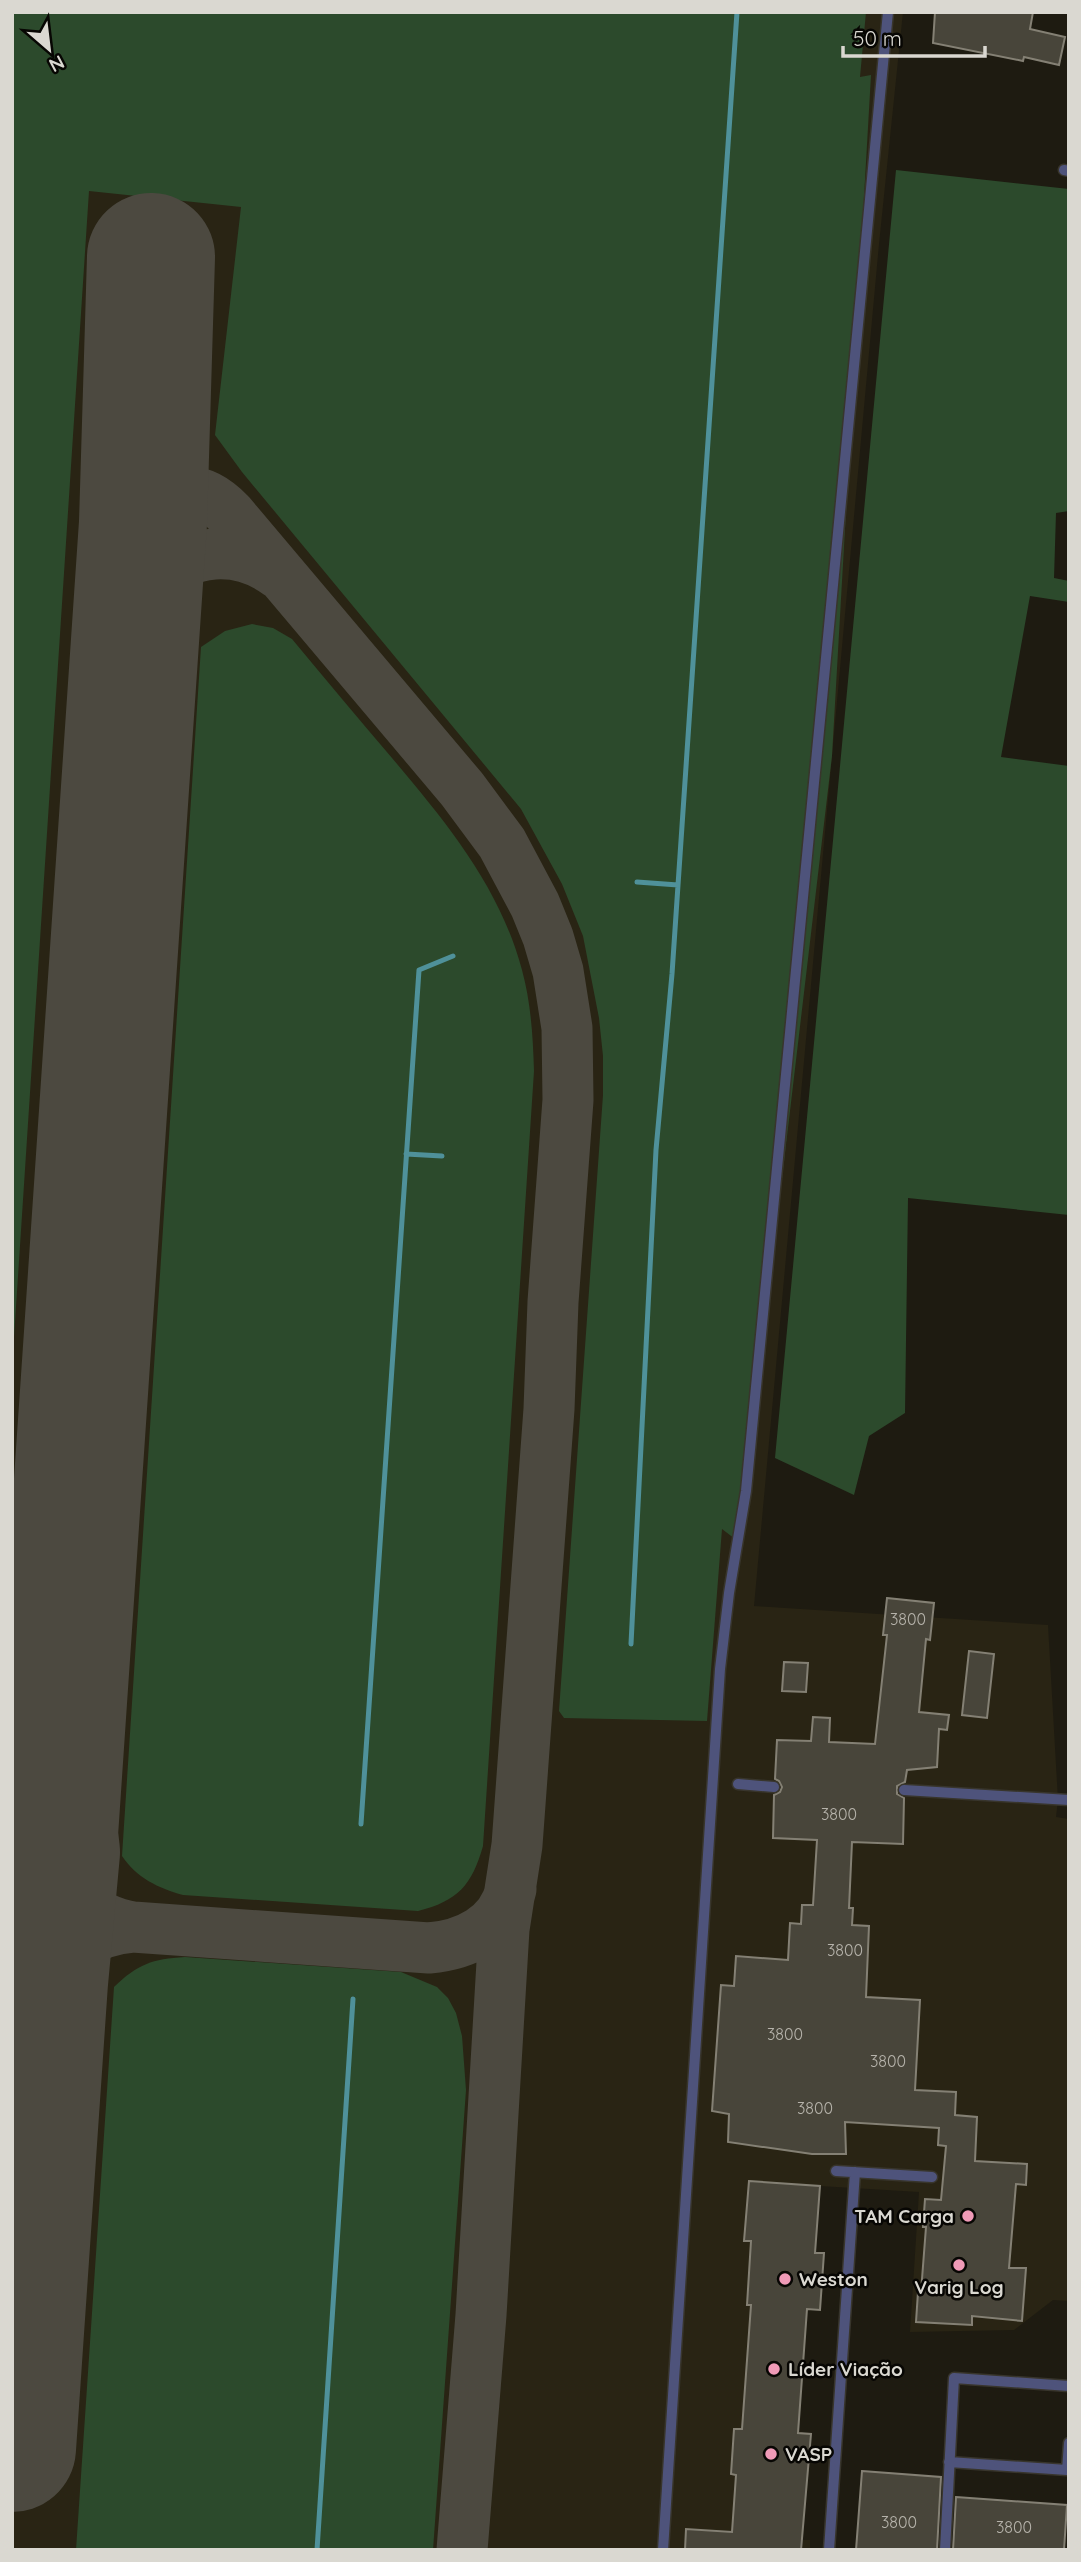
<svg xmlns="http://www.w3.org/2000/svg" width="1081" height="2562" font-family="Quicksand,sans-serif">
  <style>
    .built { fill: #292414 }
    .green { fill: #2c4a2c }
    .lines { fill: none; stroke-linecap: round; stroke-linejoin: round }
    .stream { stroke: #4f919a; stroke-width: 5 }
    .taxiway { stroke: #4c4940; stroke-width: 51 }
    .runway { stroke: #4c4940; stroke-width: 128 }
    .building { fill: #48453a; stroke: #848074; stroke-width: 2 }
    .lane-casing { stroke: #38352c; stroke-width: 13 }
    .lane { stroke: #4e537b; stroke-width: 10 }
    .poi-dot { fill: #f09ab7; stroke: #070603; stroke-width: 2.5 }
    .labels { text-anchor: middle; stroke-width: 5; stroke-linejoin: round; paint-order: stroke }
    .number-label { font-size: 16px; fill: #b6b3ab }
    .poi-label { font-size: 19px; font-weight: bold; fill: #dad8d1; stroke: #070603; text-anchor: start }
  </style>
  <rect width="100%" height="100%" fill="#1e1b11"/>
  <!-- built -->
  <path class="built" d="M12,12H903L879,244L754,1606L1048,1625L1058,1800L1056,1817L1069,1819V2301L1053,2300L1014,2330L910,2332L919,2192L820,2186L815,2252L824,2253L820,2310L807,2309L798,2432L811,2434L808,2480L799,2540H810V2550H12Z"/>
  <!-- green -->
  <path class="green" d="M12,12H866L860,77L871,75L832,756L739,1542L722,1529L707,1721L564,1718L559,1711L603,1095V1056L599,1018L583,936L562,884L521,809L242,472L215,435L241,207L89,191L12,1368Z
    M896,170L1069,189V511L1056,513L1054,578L1069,581V602L1030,596L1001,757L1069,766V1215L908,1198L905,1413L869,1436L854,1495L775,1458Z
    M252,624L273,628L292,639C325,679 358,718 392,758C446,822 500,887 522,970C531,1003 533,1037 534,1071L483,1846C472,1885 458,1901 418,1911L183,1895C158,1888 137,1878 122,1856L201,647L225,631Z
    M185,1957L401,1972L437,1987L448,1998L456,2013L462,2036L466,2090L433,2550H76L114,1987C138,1964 152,1959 185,1957Z"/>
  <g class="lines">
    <!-- stream -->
    <path class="stream" d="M637,882L678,885
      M406,1154L442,1156
      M631,1644L656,1150L672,974L737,12
      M361,1824L419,970L453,956
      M317,2550L353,1999"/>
    <!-- taxiway -->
    <path class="taxiway" d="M143,523C172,491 195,478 230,514L462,789L502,843L535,905L548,937L558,971L567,1028L568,1100L553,1302L549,1409L517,1845L504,1929L481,2315L462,2550
      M136,630C140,614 144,598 155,585C187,546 240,545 279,574
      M56,1852C69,1896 86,1918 133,1927L429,1948C465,1945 502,1928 511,1889
      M44,1982C71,1950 88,1931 133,1927"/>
    <!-- runway -->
    <path class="runway" d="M12,2448L44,1982L56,1852L54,1834L143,523L151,257"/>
  </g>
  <!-- building -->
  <path class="building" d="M935,12H1033L1030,29L1065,37L1059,65L1024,57L1023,61L933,43Z
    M887,1598L934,1603L930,1640L926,1639L919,1712L949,1715L947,1730L939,1729L937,1767L907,1770L905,1782L897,1786V1794L904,1798L903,1844L852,1842L849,1908H853L852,1925L869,1926L866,1997L920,2000L915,2090L956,2092L955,2115L977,2117L975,2161L1027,2164L1026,2185L1016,2184L1009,2268H1026L1022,2321L972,2316V2325L916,2322L918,2292H921L926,2227H923L925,2199L941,2200L946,2146L938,2145L939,2128L845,2122L846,2154H812L728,2142L729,2114L712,2111L721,1985L734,1986L736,1956L788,1960L790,1923L801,1924L802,1905H813L817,1840L773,1838L774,1795L780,1792L782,1787L779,1781L775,1779L777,1740L811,1741L813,1717L830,1718L829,1742L875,1744L887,1635H883Z
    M969,1651L994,1654L987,1718L962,1715Z
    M784,1662L808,1663L806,1692L782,1691Z
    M749,2181L820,2186L815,2253H824L820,2310L807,2309L798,2433L811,2434L801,2550H685L686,2529L732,2532L736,2475L731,2474L734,2429H742L751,2305H747L751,2241H744Z
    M862,2471L941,2477L937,2550H856Z
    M956,2497L1067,2505L1064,2550H953Z"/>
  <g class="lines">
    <!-- lane casing -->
    <g class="lane-casing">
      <path id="lane" d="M1064,170L1069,171
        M738,1784L774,1787
        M904,1790L1069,1800
        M836,2171L932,2177
        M949,2462L1067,2470L1069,2443
        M663,2550L720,1669L729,1593L746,1491L888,12
        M829,2550L855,2172
        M945,2550L954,2378L1069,2386"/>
    </g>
    <!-- lane -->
    <use href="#lane" class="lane"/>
  </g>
  <!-- markers -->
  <g class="poi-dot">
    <circle cx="968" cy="2216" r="7"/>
    <circle cx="959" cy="2265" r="7"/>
    <circle cx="785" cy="2279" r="7"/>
    <circle cx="774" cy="2369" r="7"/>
    <circle cx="771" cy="2454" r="7"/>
  </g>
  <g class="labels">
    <!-- number labels -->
    <g class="number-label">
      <text x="908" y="1625">3800</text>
      <text x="839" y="1820">3800</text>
      <text x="845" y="1956">3800</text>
      <text x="785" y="2040">3800</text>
      <text x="888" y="2067">3800</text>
      <text x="815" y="2114">3800</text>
      <text x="899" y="2528">3800</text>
      <text x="1014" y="2533">3800</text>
    </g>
    <!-- poi labels -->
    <g class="poi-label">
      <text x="954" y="2223" text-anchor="end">TAM Carga</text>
      <text x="799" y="2286">Weston</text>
      <text x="959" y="2294" text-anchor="middle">Varig Log</text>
      <text x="788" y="2376">Líder Viação</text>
      <text x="785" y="2461">VASP</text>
    </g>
  </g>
  <!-- border -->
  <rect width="1081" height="2562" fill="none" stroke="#dad8d1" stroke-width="28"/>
  <!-- north arrow -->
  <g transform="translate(49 49) rotate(152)" stroke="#070603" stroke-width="5" paint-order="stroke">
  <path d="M0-5L12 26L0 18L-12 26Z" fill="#dad8d1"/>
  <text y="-10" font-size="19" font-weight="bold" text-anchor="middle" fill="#dad8d1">N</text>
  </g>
  <!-- scale -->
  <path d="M843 46v10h142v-10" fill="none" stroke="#dad8d1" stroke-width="3.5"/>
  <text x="853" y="46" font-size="21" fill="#dad8d1" stroke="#070603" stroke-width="5" paint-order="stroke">50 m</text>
</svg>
